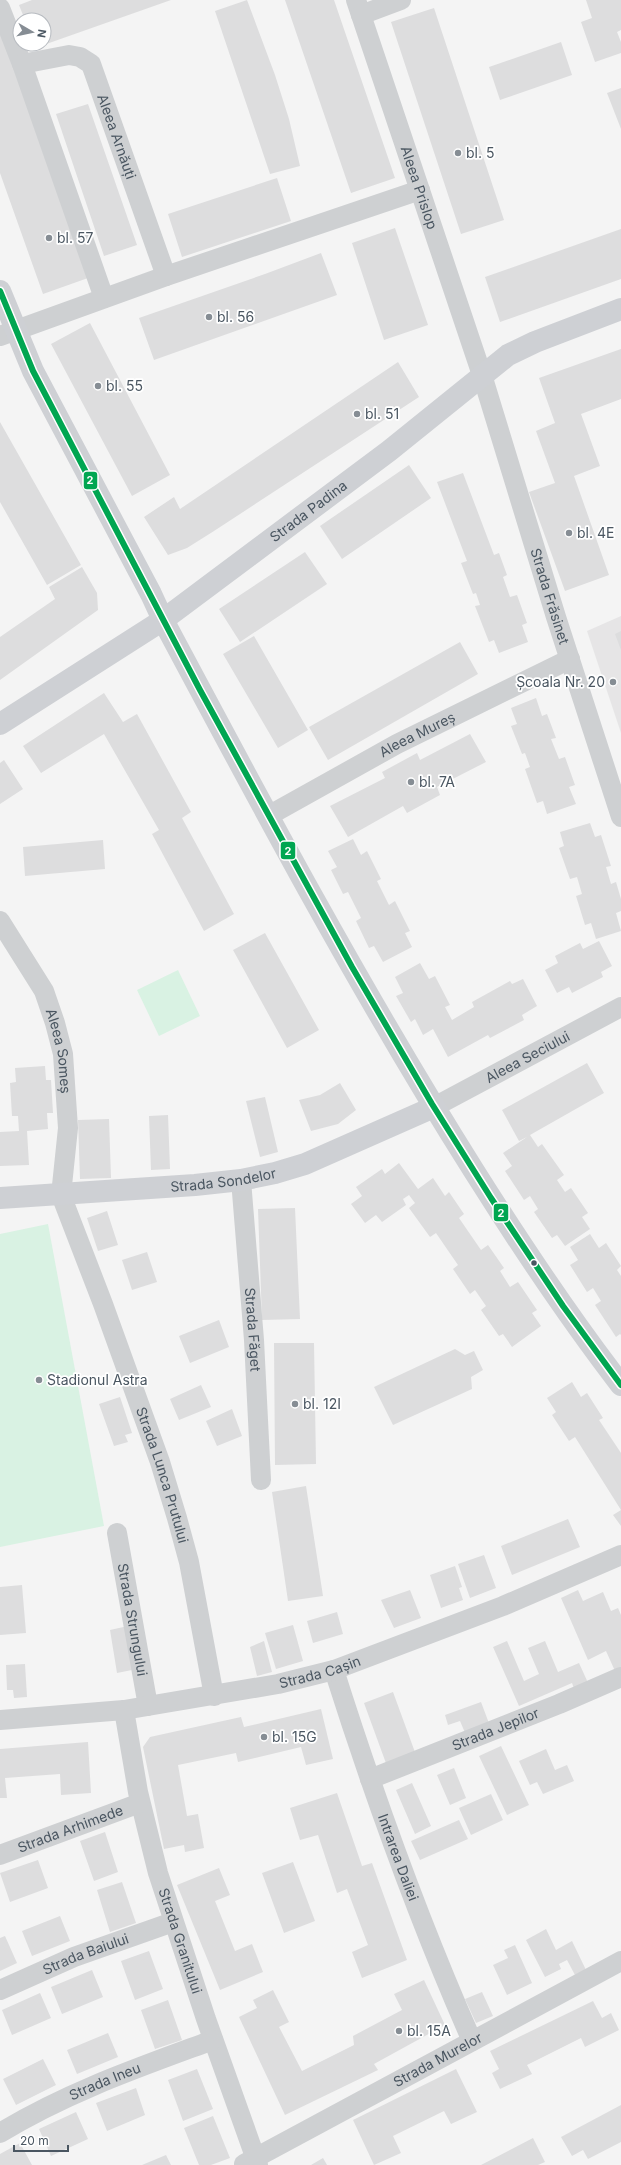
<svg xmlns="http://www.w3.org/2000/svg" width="621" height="2165" font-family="Inter,sans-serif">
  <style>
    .education { fill: #e6e5e6 }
    .green { fill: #d9f2e3 }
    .building { fill: #ddddde }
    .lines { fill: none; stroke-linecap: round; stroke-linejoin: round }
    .street { stroke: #ced0d2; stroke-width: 20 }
    .secondary { stroke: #ced0d4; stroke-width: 22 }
    .bus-1-casing { stroke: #fff; stroke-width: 9 }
    .bus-1 { stroke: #00a651; stroke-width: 6 }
    .poi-dot { fill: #868d94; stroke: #fff; stroke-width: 1.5 }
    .bus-dot { fill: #4a5661; stroke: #fff; stroke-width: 1.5 }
    .labels { text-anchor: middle; stroke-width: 3.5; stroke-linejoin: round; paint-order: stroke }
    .street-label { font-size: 14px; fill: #4a5661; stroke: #fff }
    .poi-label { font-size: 14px; fill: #4a5661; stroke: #fff; text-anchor: start }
    .line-badge { stroke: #fff; stroke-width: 1.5 }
    .badge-label { font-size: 11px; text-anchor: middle; font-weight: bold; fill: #fff }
  </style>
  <rect width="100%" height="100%" fill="#f4f4f4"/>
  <!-- education -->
  <path class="education" d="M621,616V733L587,631Z"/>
  <!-- green -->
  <path class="green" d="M178,970L200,1016L159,1036L137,990Z
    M48,1224L104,1526L0,1547V1234Z"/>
  <!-- building -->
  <path class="building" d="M32,0H171L35,48L34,44H44V20H25L19,5Z
    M247,0L275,75L289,119L300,166L270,174L215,11Z
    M285,0H334L395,178L351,193Z
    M586,0H621V30L617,32L621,42V53L595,62L581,22L592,18Z
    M434,8L504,220L461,234L391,22Z
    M0,30L88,278L43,294L0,173Z
    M561,42L572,75L500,100L489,67Z
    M621,88V129L607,93Z
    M88,104L137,245L104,256L56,114Z
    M277,178L291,221L182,257L168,214Z
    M395,228L428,325L384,340L352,243Z
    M621,229V279L500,322L485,277Z
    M321,253L337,295L154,360L139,318L265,274Z
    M90,323L170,475L132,496L51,344Z
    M621,349V399L581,414L600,466L574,476L609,575L565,591L529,492L555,483L536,431L555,423L539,378Z
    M398,362L419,397L214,531L187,548L168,555L144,517L174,497L180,509Z
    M0,422L81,565L47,585L0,502Z
    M409,465L431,498L342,559L320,526Z
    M463,473L494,555L499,553L507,575L503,577L510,597L517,595L527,623L522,625L528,642L499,653L494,640L489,642L475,606L480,605L476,593L473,594L461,563L467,561L437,482Z
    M305,552L327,584L240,642L219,609Z
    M82,567L97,593L98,610L0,680V637L55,599L49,587Z
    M621,631V650L615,634Z
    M254,636L308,730L278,748L223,654Z
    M460,642L478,674L328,760L309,727Z
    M104,693L123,722L137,714L191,812L182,818L234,914L204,931L152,834L159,830L104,734L41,773L23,746Z
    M536,698L542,716L547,714L556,738L551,739L559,759L565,757L575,785L569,787L576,804L547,814L543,801L537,803L525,769L530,767L525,753L522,754L511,726L517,724L511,708Z
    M470,734L486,762L437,787L440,795L407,813L403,806L348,837L330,806L385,778L382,772L417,753L420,760Z
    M4,760L23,789L0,804V763Z
    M590,823L595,837L601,835L611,866L606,867L611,884L616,882L621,899V911L616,913L621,931L596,939L591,923L585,925L576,896L582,894L577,877L570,879L559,848L564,846L560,832Z
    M353,839L361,855L367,851L381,879L377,881L389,905L395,901L410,931L405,933L412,947L383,962L374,946L369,948L356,921L361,918L348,892L343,894L331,870L337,867L328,851Z
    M103,840L105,869L25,876L23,847Z
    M265,933L319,1030L287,1048L233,950Z
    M599,941L612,966L601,972L603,977L572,993L569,987L557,993L545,970L558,963L555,956L580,943L583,949Z
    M420,963L429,979L435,976L450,1005L445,1007L452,1020L474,1007L472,1002L510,981L512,984L523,979L537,1006L522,1015L524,1020L490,1038L488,1035L448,1057L433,1029L423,1035L415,1019L411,1022L396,996L403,993L395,977Z
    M587,1063L604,1093L530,1135L538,1147L542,1144L564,1175L557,1180L565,1192L571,1188L588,1213L582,1217L590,1229L565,1246L557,1235L552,1238L534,1212L538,1209L530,1196L524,1200L505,1171L512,1166L503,1153L527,1137L519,1141L502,1110Z
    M45,1066L46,1080H51L53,1113H47L48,1129L27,1131L29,1165L0,1166V1132L19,1131L18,1116H12L10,1083L16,1082L15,1068Z
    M340,1083L356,1110L338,1124L311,1131L299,1100L320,1095Z
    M265,1097L278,1152L260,1157L246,1101Z
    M168,1115L170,1169L151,1170L149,1116Z
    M109,1119L111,1178L80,1179L78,1120Z
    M399,1163L418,1189L433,1178L445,1196L449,1192L464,1214L459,1218L481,1250L488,1245L504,1268L500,1271L510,1287L518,1282L537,1310L532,1313L541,1326L512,1347L503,1334L499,1336L481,1310L486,1306L475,1290L470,1294L453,1269L458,1265L449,1252L436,1233L430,1237L409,1208L415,1203L409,1195L403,1199L406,1205L382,1222L376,1215L365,1223L351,1204L362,1196L356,1187L382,1169L385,1174Z
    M295,1208L300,1319L262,1320L258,1209Z
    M107,1211L118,1245L98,1251L87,1218Z
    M590,1234L599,1248L606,1243L621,1266L617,1270L621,1276V1335L620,1334L616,1337L595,1305L601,1301L593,1288L587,1292L570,1265L578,1260L570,1247Z
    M147,1252L157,1282L132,1290L122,1260Z
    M219,1320L229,1347L190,1363L179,1336Z
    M274,1343H314L316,1464L275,1465Z
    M455,1349L465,1355L474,1351L483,1370L471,1377L472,1389L393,1425L374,1387Z
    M572,1382L581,1397L587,1393L603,1418L599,1420L621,1453V1510L575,1437L569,1441L552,1415L556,1412L547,1398Z
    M201,1385L211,1407L179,1420L170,1399Z
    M120,1397L132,1433L125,1435L128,1442L114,1446L99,1404Z
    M232,1409L242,1436L217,1446L206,1421Z
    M306,1486L323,1596L288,1601L272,1492Z
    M621,1510V1526L613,1515Z
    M568,1519L580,1547L512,1575L501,1546Z
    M484,1555L496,1588L470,1598L458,1564Z
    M455,1566L462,1587L459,1588L463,1600L441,1608L430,1575Z
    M22,1585L26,1633L0,1635V1587Z
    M410,1590L421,1618L394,1628L381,1600Z
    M578,1590L583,1601L603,1592L611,1611L618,1608L621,1615V1668L615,1671L606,1651L588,1660L561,1598Z
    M337,1612L343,1634L313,1643L307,1621Z
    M293,1625L303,1661L276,1669L265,1633Z
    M128,1626L137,1669L117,1673L110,1630Z
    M264,1641L272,1672L257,1676L250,1647Z
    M507,1641L524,1681L539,1674L528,1648L545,1641L558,1672L579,1663L589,1685L575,1691L572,1683L519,1706L493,1647Z
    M25,1664L27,1697L14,1698L13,1690H7L6,1665Z
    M393,1692L416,1755L387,1766L364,1703Z
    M481,1702L490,1726L466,1735L460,1721L448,1725L445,1715Z
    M321,1709L333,1759L306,1765L301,1747L238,1762L236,1753L178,1765L187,1816L198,1814L204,1848L185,1852L184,1845L164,1849L143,1747L150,1737L241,1717L244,1727Z
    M88,1742L91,1793L61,1795L60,1774L5,1778L7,1798H0V1749Z
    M501,1746L529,1805L507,1815L479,1756Z
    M546,1749L555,1770L567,1765L574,1781L543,1794L537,1782L530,1785L519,1761Z
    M454,1768L466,1798L450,1805L437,1775Z
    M412,1783L431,1826L415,1834L396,1790Z
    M337,1793L362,1866L372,1863L407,1960L362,1978L352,1952L368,1945L347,1889L337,1893L318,1835L300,1840L290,1808Z
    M491,1794L503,1820L471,1835L459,1808Z
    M459,1820L468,1839L420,1860L411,1841Z
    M105,1832L118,1872L94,1881L80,1841Z
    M38,1860L48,1888L10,1902L0,1873Z
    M293,1862L315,1921L284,1933L262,1873Z
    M219,1868L230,1895L215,1901L235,1951L252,1944L263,1972L220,1990L177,1885Z
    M122,1882L136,1923L110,1932L97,1890Z
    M60,1916L70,1941L32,1956L22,1931Z
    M546,1929L556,1950L572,1941L586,1970L575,1975L567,1960L559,1964L561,1969L545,1977L526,1940Z
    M5,1936L17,1963L0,1971V1938Z
    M515,1945L532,1983L507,1995L493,1965L508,1958L504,1950Z
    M149,1951L163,1989L135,2000L121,1961Z
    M92,1970L103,1997L62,2014L51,1987Z
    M424,1980L445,2025L374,2064L378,2070L285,2115L239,2017L257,2008L253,2000L273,1990L289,2022L279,2027L302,2071L354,2045L353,2036L402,2010L394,1994Z
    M482,1992L493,2016L476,2023L465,1999Z
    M40,1993L51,2018L12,2035L2,2010Z
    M168,2000L182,2040L155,2049L141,2010Z
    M593,2001L602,2018L611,2013L619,2030L585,2047L581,2038L527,2065L532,2074L500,2089L492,2073L499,2069L490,2051Z
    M108,2033L118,2057L77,2074L67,2050Z
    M43,2059L56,2085L16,2105L3,2079Z
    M197,2069L213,2109L183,2121L168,2080Z
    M456,2069L477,2112L451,2124L444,2111L393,2136L401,2153L374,2165L353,2120Z
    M136,2088L145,2115L107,2131L96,2103Z
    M621,2105V2142L588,2159L583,2150L572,2156L561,2137Z
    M76,2112L88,2139L51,2156L39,2129Z
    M213,2116L230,2158L211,2165H199L184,2128Z
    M533,2138L545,2162L538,2165H481Z
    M20,2143L32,2165H0V2154Z
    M166,2155L171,2165H142Z
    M323,2158L327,2165H311Z"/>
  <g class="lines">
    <!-- street -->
    <g class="street">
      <path id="s1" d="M356,0L482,375L556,617L621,817"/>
      <path d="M0,8L22,64L104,298"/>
      <path d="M361,15L401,0"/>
      <path id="s2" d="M22,64L69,55L80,57L91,64L166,276"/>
      <path d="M0,336L166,276L420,190"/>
      <path id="s3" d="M268,816L397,744L570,659"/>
      <path id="s4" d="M0,921L44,991L55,1023L63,1054L68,1128L61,1195L103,1304L160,1462L177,1518L189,1562L214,1696"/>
      <path id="s5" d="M434,1107L621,1007"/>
      <path id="s6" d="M241,1180L254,1340L261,1480"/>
      <path id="s7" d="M117,1533L148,1706"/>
      <path id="s8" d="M334,1670C374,1796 419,1921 472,2041"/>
      <path id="s9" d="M124,1710L138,1792L158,1873L206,2019L258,2165"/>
      <path id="s10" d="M0,1720L124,1710L278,1684L334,1670L503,1606L621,1555"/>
      <path id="s11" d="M370,1779L559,1704L621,1677"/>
      <path id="s12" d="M0,1855L140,1803"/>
      <path id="s13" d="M0,1990L74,1957L173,1922"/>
      <path id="s14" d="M0,2133C67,2092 140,2067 213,2040"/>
      <path id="s15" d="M244,2164L621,1961"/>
    </g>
    <!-- secondary -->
    <g class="secondary">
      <path d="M0,291L33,371L151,594L163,620C262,806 361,992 474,1171C520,1244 568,1316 621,1385"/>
      <path id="s16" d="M0,724L163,620L389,451L508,355L535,342L621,309"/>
      <path id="s17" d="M0,1198L195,1185L241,1180L275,1173L305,1164L434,1107"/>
    </g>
    <!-- bus-1 casing -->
    <g class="bus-1-casing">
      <path id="bus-1" d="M0,291L33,371L200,690L352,967L432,1104L491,1198L563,1306L621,1385"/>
    </g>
    <!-- bus-1 -->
    <use href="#bus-1" class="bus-1"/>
  </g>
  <!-- markers -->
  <g class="poi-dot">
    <circle cx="458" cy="153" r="4"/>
    <circle cx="49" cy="238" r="4"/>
    <circle cx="209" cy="317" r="4"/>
    <circle cx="98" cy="386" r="4"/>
    <circle cx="357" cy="414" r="4"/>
    <circle cx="569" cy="533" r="4"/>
    <circle cx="613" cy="682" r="4"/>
    <circle cx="411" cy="782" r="4"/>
    <circle cx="39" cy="1380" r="4"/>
    <circle cx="295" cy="1404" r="4"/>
    <circle cx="264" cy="1737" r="4"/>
    <circle cx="399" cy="2031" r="4"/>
  </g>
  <circle class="bus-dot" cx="534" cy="1263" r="3.5"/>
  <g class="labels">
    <!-- street labels -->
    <g class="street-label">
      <text dy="5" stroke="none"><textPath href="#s2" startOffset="149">Aleea Arnăuți</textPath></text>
      <text dy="5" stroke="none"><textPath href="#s1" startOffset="198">Aleea Prislop</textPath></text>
      <text dy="5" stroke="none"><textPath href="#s16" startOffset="375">Strada Padina</textPath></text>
      <text dy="5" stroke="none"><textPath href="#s1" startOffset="627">Strada Frăsinet</textPath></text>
      <text dy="5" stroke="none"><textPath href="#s3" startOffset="170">Aleea Mureș</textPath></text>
      <text dy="5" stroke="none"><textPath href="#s4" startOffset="145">Aleea Someș</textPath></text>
      <text dy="5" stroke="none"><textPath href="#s5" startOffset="106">Aleea Seciului</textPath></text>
      <text dy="5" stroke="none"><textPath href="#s17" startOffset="224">Strada Sondelor</textPath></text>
      <text dy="5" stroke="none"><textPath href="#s6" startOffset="150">Strada Făget</textPath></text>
      <text dy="5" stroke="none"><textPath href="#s4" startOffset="588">Strada Lunca Prutului</textPath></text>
      <text dy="5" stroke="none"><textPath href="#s7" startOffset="88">Strada Strungului</textPath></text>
      <text dy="5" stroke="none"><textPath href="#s10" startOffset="324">Strada Cașin</textPath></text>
      <text dy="5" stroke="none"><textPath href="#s11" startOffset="135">Strada Jepilor</textPath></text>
      <text dy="5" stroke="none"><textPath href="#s12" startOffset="75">Strada Arhimede</textPath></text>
      <text dy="5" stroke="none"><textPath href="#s8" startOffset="198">Intrarea Daliei</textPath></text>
      <text dy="5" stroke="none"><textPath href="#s9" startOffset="238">Strada Granitului</textPath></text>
      <text dy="5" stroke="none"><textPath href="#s13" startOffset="93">Strada Baiului</textPath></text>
      <text dy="5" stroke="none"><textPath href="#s15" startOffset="220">Strada Murelor</textPath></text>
      <text dy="5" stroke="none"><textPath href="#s14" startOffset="117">Strada Ineu</textPath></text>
    </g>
    <!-- poi labels -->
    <g class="poi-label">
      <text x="466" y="158">bl. 5</text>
      <text x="57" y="243">bl. 57</text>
      <text x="217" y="322">bl. 56</text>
      <text x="106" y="391">bl. 55</text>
      <text x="365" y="419">bl. 51</text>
      <text x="577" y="538">bl. 4E</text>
      <text x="605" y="687" text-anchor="end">Școala Nr. 20</text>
      <text x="419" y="787">bl. 7A</text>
      <text x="47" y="1385">Stadionul Astra</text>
      <text x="303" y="1409">bl. 12I</text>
      <text x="272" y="1742">bl. 15G</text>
      <text x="407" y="2036">bl. 15A</text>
    </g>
  </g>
  <g class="line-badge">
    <rect x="83" y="471" width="15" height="19" rx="4" fill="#00a651"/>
    <rect x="280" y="841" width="16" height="19" rx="4" fill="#00a651"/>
    <rect x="493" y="1203" width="16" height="19" rx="4" fill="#00a651"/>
  </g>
  <g class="badge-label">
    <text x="90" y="484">2</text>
    <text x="288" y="855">2</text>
    <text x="501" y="1217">2</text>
  </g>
  <!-- north arrow -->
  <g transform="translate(32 32) rotate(99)"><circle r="19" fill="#ffffff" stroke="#b7bbc0"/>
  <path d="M0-3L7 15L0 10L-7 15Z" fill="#868d94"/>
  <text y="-6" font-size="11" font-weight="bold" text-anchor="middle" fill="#4a5661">N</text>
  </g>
  <!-- scale -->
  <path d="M14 2145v6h54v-6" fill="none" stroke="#4a5661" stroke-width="2"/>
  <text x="20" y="2145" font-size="12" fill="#4a5661" stroke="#ffffff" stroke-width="3" paint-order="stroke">20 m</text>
</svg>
